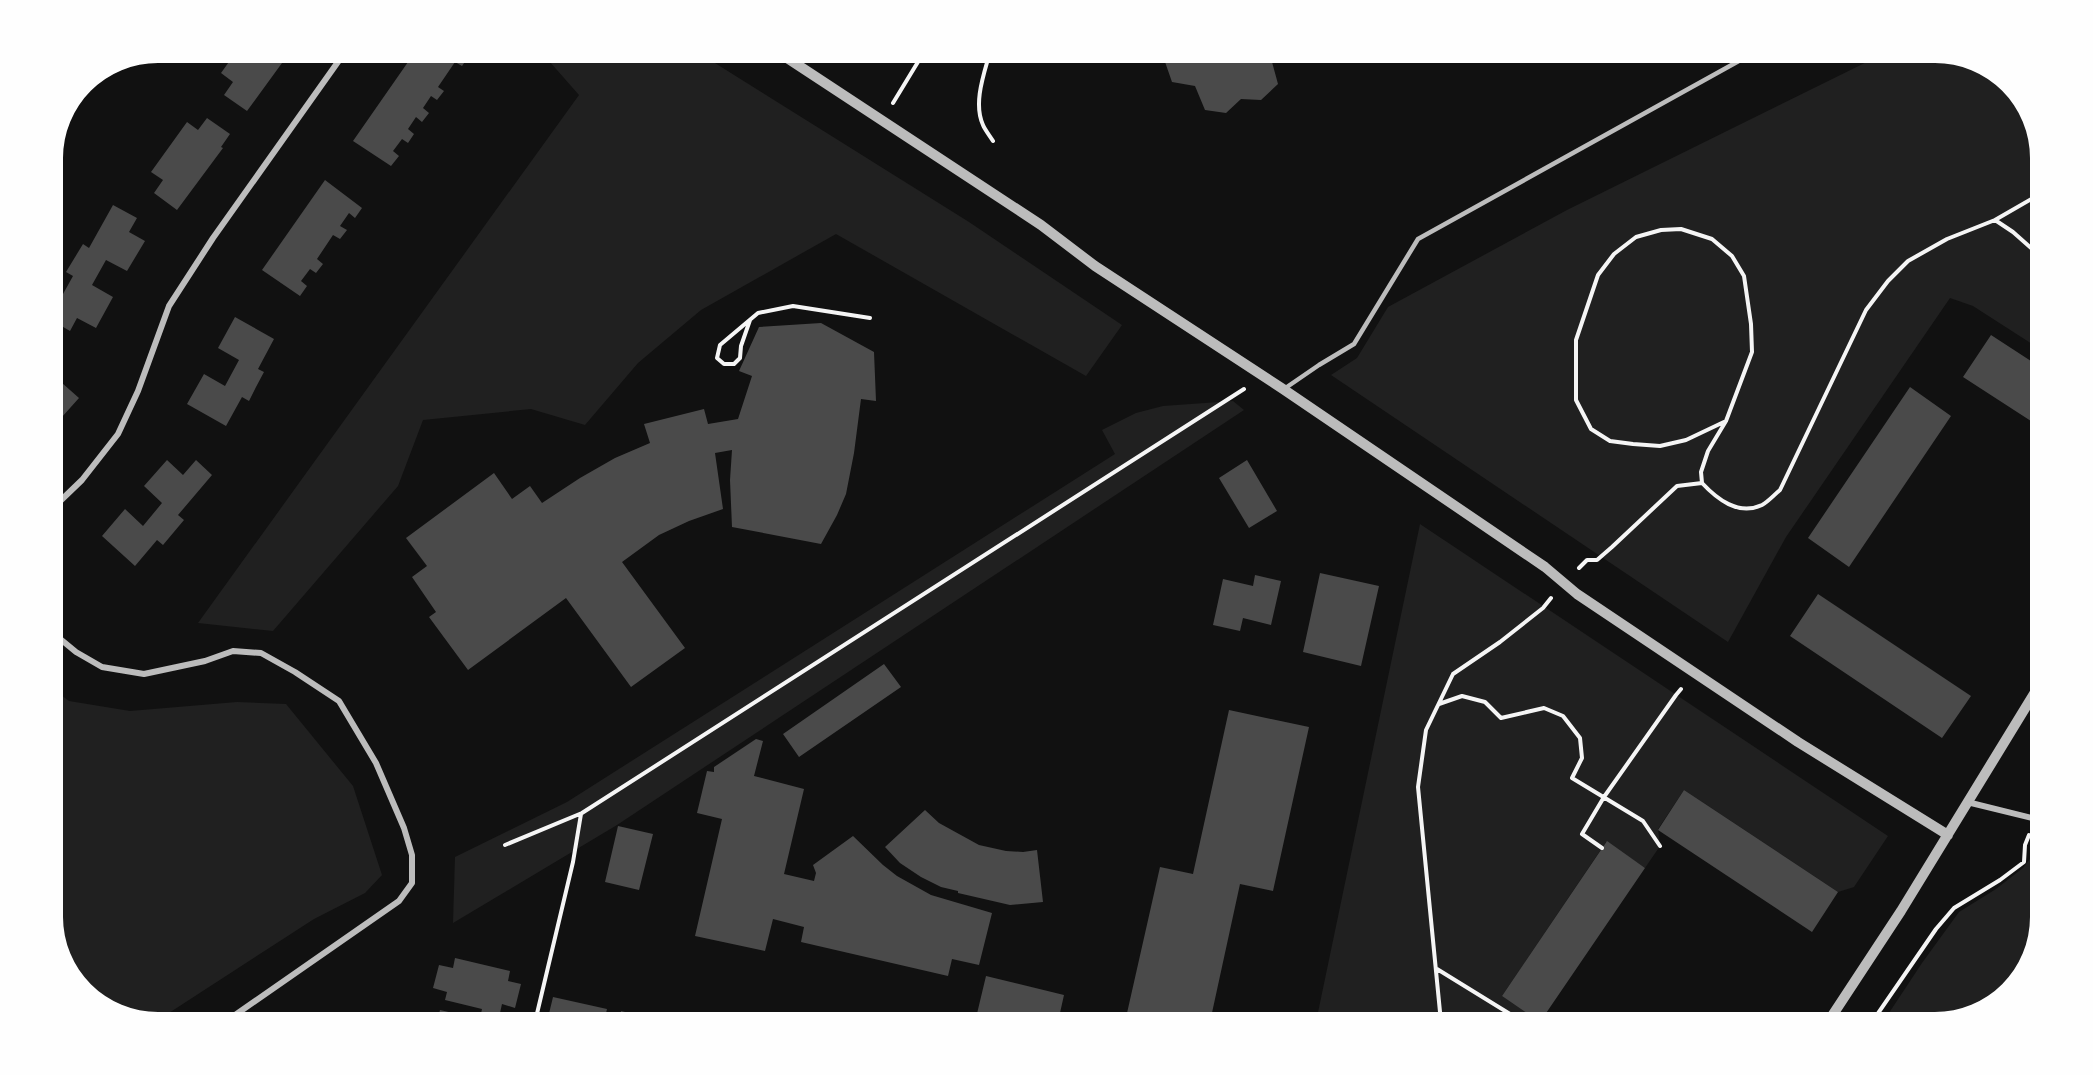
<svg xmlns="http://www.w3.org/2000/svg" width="2093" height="1075" font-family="'Asap Condensed',sans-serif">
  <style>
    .green { fill: #202020 }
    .building { fill: #4a4a4a }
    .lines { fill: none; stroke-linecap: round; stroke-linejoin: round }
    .path { stroke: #f5f5f5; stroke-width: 4 }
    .service { stroke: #bcbcbc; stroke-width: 4.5 }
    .minor { stroke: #bcbcbc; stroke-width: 6 }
    .tertiary { stroke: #bcbcbc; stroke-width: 10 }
  </style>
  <rect width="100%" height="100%" fill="#111"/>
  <!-- green -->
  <path class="green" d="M542,53H699L969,222L1122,325L1086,376L836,234L701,310L638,363L585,425L531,409L423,420L398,486L273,631L198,623L579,95Z
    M1885,53H1935L1981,63L2023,99L2040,151V349L1973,306L1950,298L1786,537L1728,642L1331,375L1357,358L1388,307L1567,210Z
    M1233,401L1244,410L617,825L453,923L455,857L567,802L1115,454L1102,430L1136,413L1163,406Z
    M1420,524L1888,836L1854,887L1838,892L1684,790L1658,829L1660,846L1645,868L1606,842L1502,996L1531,1016L1527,1022H1316Z
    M53,689L69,701L130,711L237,702L286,704L353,786L382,875L365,893L314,919L155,1022L112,1012L70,976L53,924Z
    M2033,855L2040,857V917L2038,929H2033L2024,970L1993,1005L1935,1022H1883L1922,963L1959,912L1996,889L2023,868Z"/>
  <!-- building -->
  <path class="building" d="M236,52H290L247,111L224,95L233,82L221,73Z
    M415,52H464L469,56L462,66L455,62L438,87L444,91L437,100L431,96L423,108L429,113L422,122L416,117L408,129L414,134L408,143L402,139L393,151L399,156L391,166L353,141Z
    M1139,52H1280L1272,62L1278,84L1261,100L1241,99L1226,113L1205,110L1195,86L1172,82L1164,59L1141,56Z
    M207,118L230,134L221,147L223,148L177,210L154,193L163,180L151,172L187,122L198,130Z
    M325,180L362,208L355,218L349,213L340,226L347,230L340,239L333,235L317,259L323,264L316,273L310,269L301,281L307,286L300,296L262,270Z
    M113,205L137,218L129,232L145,241L127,271L106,260L92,285L113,297L96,328L77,318L70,331L53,321V312L73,276L66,272L83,244L89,248Z
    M235,317L274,339L258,369L264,372L256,387L249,401L242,397L226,426L187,404L204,374L225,386L239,360L218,348Z
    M821,323L874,352L876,401L861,399L854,453L846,494L837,515L821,544L732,527L730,480L732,450L715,453L723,509L689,521L659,535L622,562L685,648L631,687L566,598L468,670L429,617L436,612L412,577L427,566L406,538L494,473L512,499L530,486L542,503L580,478L615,458L650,443L644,424L704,409L708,424L738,419L752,376L739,371L759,327Z
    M1991,335L2040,367V427L1963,377Z
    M53,375L79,398L53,427Z
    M1910,387L1951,416L1849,567L1808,538Z
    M167,460L183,475L196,460L212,475L178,515L184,520L163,545L157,540L135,566L102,536L125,509L143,526L162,503L144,486Z
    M1247,460L1277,511L1249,528L1219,478Z
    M1320,573L1379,586L1361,666L1303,652Z
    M1255,575L1281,581L1271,625L1243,618L1240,631L1213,625L1223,579L1253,586Z
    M1818,594L1971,696L1942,738L1790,636Z
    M884,664L901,687L799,757L783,734Z
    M1229,710L1309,727L1273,891L1240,884L1210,1022H1125L1160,867L1193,874Z
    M756,739L763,741L754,776L804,789L784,874L814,881L816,873L813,865L853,836L883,865L897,876L931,895L992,913L979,965L952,959L948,976L801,942L804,927L773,919L765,951L695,936L722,819L697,813L707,771L714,772V767Z
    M1684,790L1838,892L1812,932L1658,830Z
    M925,810L939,823L979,845L1006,851L1023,852L1037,850L1043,902L1010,905L958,893V891L941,887L921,877L900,863L885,847Z
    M618,826L653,834L639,890L605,882Z
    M1607,841L1645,868L1540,1022L1502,996Z
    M455,958L510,971L508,981L521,984L515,1008L502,1004L498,1022L480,1018L482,1009L445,1000L447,992L433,988L439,965L453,968Z
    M986,976L1064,995L1058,1022H975Z
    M553,997L607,1009L604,1022H547Z
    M440,1010L466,1016L464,1022H437Z
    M621,1011L666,1022H619Z
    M342,1018L359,1022H341Z"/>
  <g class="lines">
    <!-- path -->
    <path class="path" d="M990,52C984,74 973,103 983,125C985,130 990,136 993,141
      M893,103L924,52
      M1995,220L2013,232L2040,256
      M750,320L741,346L740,358L734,364H724L717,358L720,345L758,313L793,306L870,318
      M1726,421L1686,440L1660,446L1633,444L1610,441L1591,429L1576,400V340L1598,275L1614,254L1636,237L1661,230L1681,229L1712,239L1732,256L1744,276L1751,324L1752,352L1726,421L1708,451L1701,472L1702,483C1717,499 1738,516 1762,505C1768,502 1775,494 1780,490L1866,310L1888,281L1908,261L1947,239L1995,220L2040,194
      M1579,568L1587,560H1597L1612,547L1677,486L1702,483
      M1439,704L1462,696L1485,702L1501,718L1544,708L1563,716L1580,738L1582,758L1572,778L1643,821L1660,846
      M2037,739L2040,733
      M505,845L582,813L1244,389
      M1602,848L1582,834L1604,797L1676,695L1681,689
      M1437,969L1523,1022
      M535,1022L573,862L581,814
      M1441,1022L1418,787L1426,730L1453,674L1500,642L1543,608L1551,598
      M1872,1022L1936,929L1954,908L2000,880L2024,862L2025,845L2029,835"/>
    <!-- service -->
    <path class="service" d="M1284,389L1319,365L1354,344L1418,239L1755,52"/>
    <!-- minor -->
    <path class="minor" d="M53,508L82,480L118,434L138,391L169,306L213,238L345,52
      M53,633L76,652L102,667L144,674L205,661L233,651L261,653L295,672L339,701L376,763L404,828L412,855V883L399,901L225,1022
      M1967,802L2040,820"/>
    <!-- tertiary -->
    <path class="tertiary" d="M778,52L1041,225L1095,266L1283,389L1545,567L1577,594L1798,742L1948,835
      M1828,1022L1901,911L2040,684"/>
  </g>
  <!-- crop -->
  <path d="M0 0H2093V1075H0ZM158 63H1935A95 95 0 0 1 2030 158V917A95 95 0 0 1 1935 1012H158A95 95 0 0 1 63 917V158A95 95 0 0 1 158 63Z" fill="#fefefe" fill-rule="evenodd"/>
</svg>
